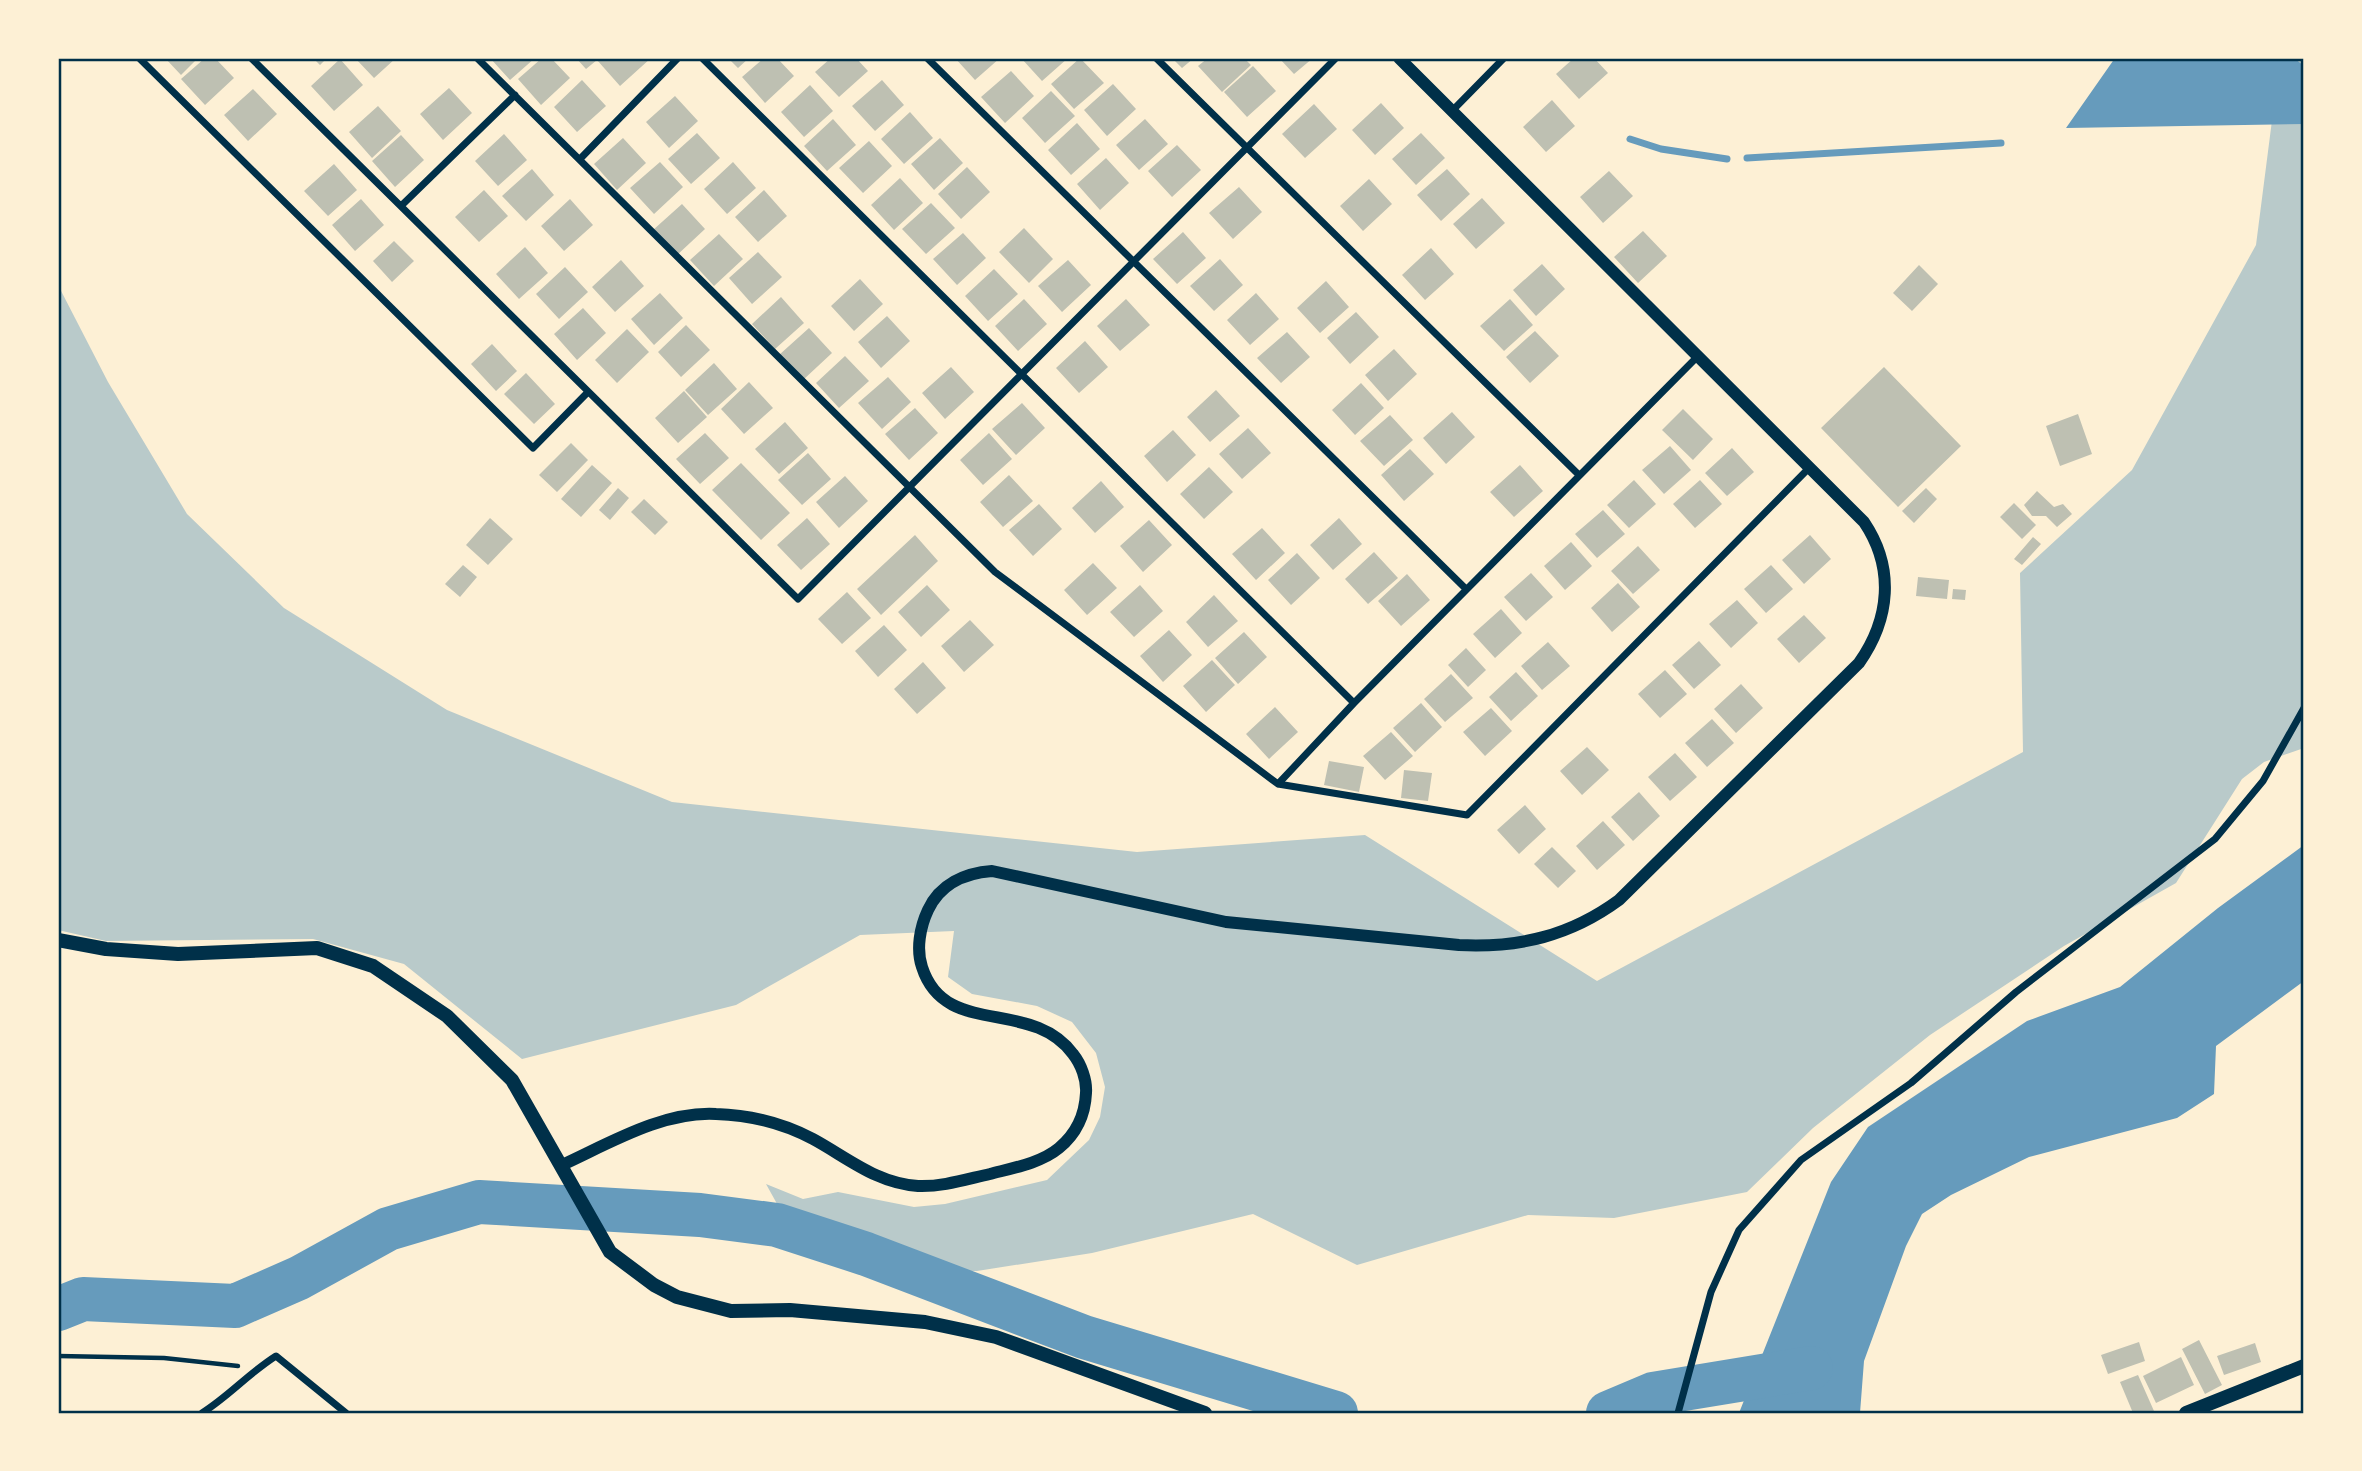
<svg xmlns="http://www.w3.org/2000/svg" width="2362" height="1471" font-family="'Varela Round',sans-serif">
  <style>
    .green { fill: #b9caca }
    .water { fill: #669bbc }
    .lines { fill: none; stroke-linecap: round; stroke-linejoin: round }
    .stream { stroke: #669bbc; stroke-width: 7 }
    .river { stroke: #669bbc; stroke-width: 44 }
    .building { fill: #bec0b2 }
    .path { stroke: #003049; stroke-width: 4.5 }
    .minor { stroke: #003049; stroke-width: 7 }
    .tertiary { stroke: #003049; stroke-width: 12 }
    .secondary { stroke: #003049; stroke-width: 14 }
    .neatline { fill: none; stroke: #003049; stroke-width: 2.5 }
  </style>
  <rect width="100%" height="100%" fill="#fdf0d5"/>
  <!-- green -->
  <path class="green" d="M2280,58H2304V748L2264,762L2242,779L2176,883L2064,946L1930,1035L1813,1128L1747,1192L1614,1218L1528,1215L1357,1265L1253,1214L1092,1253L977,1271H931L891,1261L786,1220L766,1184L803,1199L838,1192L914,1207L945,1204L1047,1180L1089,1140L1100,1117L1105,1087L1096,1053L1072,1022L1037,1006L972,994L948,977L954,931L860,935L736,1005L522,1059L404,964L313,939L106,941L58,930V285L108,382L187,514L284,608L447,710L672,802L1137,852L1365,835L1597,981L2023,752L2020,573L2132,470L2256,245Z"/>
  <!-- water -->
  <path class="water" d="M2115,58H2294L2304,66V124L2066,128Z
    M2304,845V981L2216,1046L2214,1094L2177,1118L2029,1157L1951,1195L1922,1214L1906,1246L1864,1361L1860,1413H1739L1831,1182L1868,1127L2027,1021L2120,987L2218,908Z"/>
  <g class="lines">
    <!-- stream -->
    <path class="stream" d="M1630,139L1661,149L1727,159
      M1747,158L2001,143"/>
    <!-- river -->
    <path class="river" d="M58,1309L83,1299L235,1306L299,1278L388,1229L479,1202L700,1215L777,1225L866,1254L1084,1337L1336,1413
      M1608,1413L1653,1394L1811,1368"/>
  </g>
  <!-- building -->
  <path class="building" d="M165,58H198L181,75Z
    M205,58H215L234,78L205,105L181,79Z
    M313,58H327L320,65Z
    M355,58H396L374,78Z
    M490,58H535L510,80Z
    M542,58H551L570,78L541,105L518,79Z
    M576,58H651L620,86L597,60L586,69Z
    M728,58H749L738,68Z
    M764,58H777L794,76L765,103L742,77Z
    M831,58H856L868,71L839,97L815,72Z
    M955,58H1000L975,80Z
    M1021,58H1068L1042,81Z
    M1080,58L1104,83L1074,109L1051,84Z
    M1172,58H1194L1182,68Z
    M1208,58H1244L1251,65L1222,92L1198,66Z
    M1279,58H1313L1294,74Z
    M1574,58H1594L1608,73L1579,99L1556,74Z
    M340,59L363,85L334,111L311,86Z
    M1253,66L1276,91L1247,117L1224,92Z
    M1011,71L1034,96L1005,123L981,97Z
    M582,80L606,106L577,132L554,107Z
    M882,80L904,105L875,131L852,106Z
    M1113,84L1136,109L1107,136L1084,110Z
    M810,85L833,111L804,137L781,112Z
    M449,88L472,113L443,140L420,114Z
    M253,89L277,114L248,141L224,115Z
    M1051,91L1075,116L1045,143L1022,118Z
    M675,96L698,121L669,148L646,122Z
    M1552,100L1575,126L1546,152L1523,127Z
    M1381,103L1404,128L1375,155L1352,130Z
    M1314,104L1337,129L1305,158L1282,134Z
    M378,106L401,131L372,158L349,132Z
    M910,112L933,138L904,164L881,139Z
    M833,119L856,145L827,171L804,146Z
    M1145,119L1168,144L1139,170L1116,145Z
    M1077,123L1100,149L1071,175L1048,150Z
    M697,133L720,158L691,184L668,159Z
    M1421,133L1445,158L1416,185L1392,159Z
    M504,134L527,160L498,186L475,161Z
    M401,135L424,160L395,187L372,161Z
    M623,138L646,163L617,190L594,164Z
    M940,138L963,163L934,190L911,164Z
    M869,141L892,166L863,193L839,168Z
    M1177,145L1201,170L1172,197L1148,171Z
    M1106,158L1129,183L1100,210L1077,184Z
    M660,162L683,187L654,214L630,188Z
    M733,162L756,188L727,214L704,189Z
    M334,164L357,190L328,216L304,191Z
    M967,167L990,192L961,219L938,194Z
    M532,169L554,195L526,221L502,196Z
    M1447,169L1470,194L1441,221L1417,195Z
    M1609,171L1633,196L1603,223L1580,197Z
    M900,178L923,203L894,230L871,205Z
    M1369,179L1392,204L1363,231L1340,206Z
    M1239,187L1262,212L1233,239L1209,213Z
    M484,190L508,216L479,242L455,217Z
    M764,190L787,216L758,242L735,217Z
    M1482,198L1505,223L1476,249L1453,224Z
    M361,199L384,225L355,251L332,225Z
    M570,199L593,225L564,251L541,226Z
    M931,203L955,228L926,254L902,229Z
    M682,204L705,229L676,256L653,230Z
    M1024,228L1053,259L1029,283L999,252Z
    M1643,231L1667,256L1638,283L1614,257Z
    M1183,232L1206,258L1177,284L1153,259Z
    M963,233L986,258L957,285L933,259Z
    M719,234L743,259L714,286L690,260Z
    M394,241L414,261L392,282L373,261Z
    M525,247L548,273L519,299L496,274Z
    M1431,248L1454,274L1425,300L1402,275Z
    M758,252L782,277L752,304L729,278Z
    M1220,259L1243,285L1214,311L1190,286Z
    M621,260L644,286L615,312L592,287Z
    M1068,260L1091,285L1062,312L1038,286Z
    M1542,264L1565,289L1536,316L1513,290Z
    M1919,265L1938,284L1912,311L1893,293Z
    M565,267L588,292L559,319L536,294Z
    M994,269L1018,294L988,321L965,296Z
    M860,279L883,304L854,331L831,306Z
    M1326,281L1349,307L1320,333L1297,308Z
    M660,293L683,318L654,345L631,319Z
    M1256,293L1279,319L1250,345L1227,320Z
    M781,297L804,323L775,349L752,324Z
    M1024,299L1047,324L1018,351L995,326Z
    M1126,299L1150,325L1120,351L1097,326Z
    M1510,299L1533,325L1504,351L1480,326Z
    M583,308L606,333L577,360L554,334Z
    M1356,312L1379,337L1350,364L1327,338Z
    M887,316L910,341L881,368L858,342Z
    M686,325L710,350L681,377L658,352Z
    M809,328L832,353L803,380L779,355Z
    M627,329L649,352L617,383L595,360Z
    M1535,331L1559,356L1530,383L1506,357Z
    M1287,332L1310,357L1281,383L1257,358Z
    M1085,341L1108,367L1079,393L1056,368Z
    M492,344L517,371L496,391L471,364Z
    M1394,349L1417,374L1388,401L1365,375Z
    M845,356L869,381L839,408L816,383Z
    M714,363L737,389L708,415L685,390Z
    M951,367L974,392L945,419L922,393Z
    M1884,367L1961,446L1898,507L1821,428Z
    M526,373L555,404L534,424L504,394Z
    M888,377L911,402L882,429L858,403Z
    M749,382L773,408L744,434L721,409Z
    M1361,383L1384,408L1355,435L1332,410Z
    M1216,390L1240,416L1210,442L1187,417Z
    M684,391L707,417L678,443L655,418Z
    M1022,403L1045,428L1016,455L992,429Z
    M915,408L938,433L909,460L885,434Z
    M1683,409L1713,439L1693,460L1662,430Z
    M1452,412L1475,437L1446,464L1423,438Z
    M2078,414L2092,454L2060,466L2046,426Z
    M1390,415L1413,440L1384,466L1360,441Z
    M785,422L808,448L779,474L755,449Z
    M1248,428L1271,453L1242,479L1219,454Z
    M1173,430L1196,455L1167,482L1144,456Z
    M705,433L729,458L700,484L676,459Z
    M989,433L1012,459L983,485L960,460Z
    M571,443L588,460L557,492L539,475Z
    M1670,446L1691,470L1664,494L1642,470Z
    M1732,448L1754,472L1727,496L1705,473Z
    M1410,449L1434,474L1404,501L1381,475Z
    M808,453L831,479L802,505L778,480Z
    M741,463L790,513L761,540L712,490Z
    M592,465L612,483L581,517L561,499Z
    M1520,465L1543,491L1514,517L1490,492Z
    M1209,467L1233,492L1204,519L1180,494Z
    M1009,475L1033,501L1003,527L980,502Z
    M845,476L868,501L839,528L816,502Z
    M1634,480L1656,504L1629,528L1607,505Z
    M1700,480L1722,504L1695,528L1673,504Z
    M1101,481L1124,507L1095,533L1072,508Z
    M618,488L629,498L610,520L599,510Z
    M1926,488L1937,499L1914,523L1902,511Z
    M2037,491L2054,507L2063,504L2072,514L2057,527L2046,516H2032L2024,505Z
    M644,499L668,522L655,535L631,512Z
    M2014,503L2036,525L2022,539L2000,517Z
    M1039,504L1062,529L1033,556L1009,530Z
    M1603,510L1625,534L1597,558L1575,534Z
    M490,518L513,539L488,565L466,545Z
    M807,518L830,544L801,570L777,545Z
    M1339,518L1362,544L1333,570L1310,545Z
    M1149,520L1172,545L1143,572L1120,546Z
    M1262,528L1285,553L1256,580L1232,554Z
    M915,535L938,561L881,615L857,589Z
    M1810,535L1831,559L1804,584L1782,560Z
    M2033,537L2041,544L2022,565L2014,559Z
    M1571,542L1592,566L1565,590L1544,566Z
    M1638,546L1660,570L1633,594L1611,571Z
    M1374,552L1398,578L1368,604L1345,579Z
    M1297,553L1320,578L1291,605L1268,580Z
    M1093,563L1117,588L1087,615L1064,590Z
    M463,565L477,577L460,597L445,584Z
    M1771,565L1793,589L1766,613L1744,589Z
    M1531,573L1553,597L1526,621L1504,597Z
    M1407,574L1430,600L1401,626L1378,601Z
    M1918,577L1949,580L1947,599L1916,596Z
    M1618,583L1640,607L1612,632L1591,608Z
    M927,585L950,610L921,637L898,612Z
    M1140,585L1163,611L1134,637L1110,612Z
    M1953,589L1966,590L1965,600L1952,599Z
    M847,592L871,618L842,644L818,619Z
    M1214,595L1238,621L1208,647L1186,622Z
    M1737,600L1758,623L1731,648L1709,624Z
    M1501,609L1522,633L1495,658L1473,634Z
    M1804,615L1826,638L1799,663L1777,639Z
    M970,620L994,645L964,672L941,646Z
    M884,625L907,650L878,677L855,651Z
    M1169,630L1192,655L1163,682L1140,656Z
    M1244,632L1267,657L1238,684L1215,658Z
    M1699,641L1721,665L1694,689L1672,665Z
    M1548,642L1570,666L1542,690L1521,666Z
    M1466,648L1486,670L1468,687L1448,665Z
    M1212,660L1235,685L1206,712L1183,686Z
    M923,662L946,688L917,714L894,689Z
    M1665,670L1687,694L1660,718L1638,694Z
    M1516,672L1538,696L1511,721L1489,697Z
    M1451,674L1473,698L1445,722L1424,699Z
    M1741,684L1763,708L1736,733L1714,709Z
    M1421,703L1442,727L1415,752L1393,728Z
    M1275,707L1298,732L1269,759L1246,734Z
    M1491,708L1512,731L1485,756L1463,732Z
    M1712,719L1734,743L1707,767L1685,743Z
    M1391,732L1413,756L1385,780L1363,756Z
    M1587,747L1609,770L1582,795L1560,771Z
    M1675,753L1697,777L1670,801L1648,777Z
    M1329,761L1364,767L1359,792L1324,785Z
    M1404,770L1432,773L1428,801L1401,798Z
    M1639,792L1660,816L1633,841L1611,817Z
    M1525,805L1546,829L1519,854L1497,830Z
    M1603,821L1625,845L1597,870L1576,846Z
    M1552,847L1576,871L1558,888L1534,864Z
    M2199,1340L2222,1385L2205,1394L2182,1349Z
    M2139,1342L2145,1361L2108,1374L2101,1355Z
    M2255,1343L2261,1362L2224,1375L2217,1356Z
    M2181,1357L2194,1385L2156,1403L2143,1376Z
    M2138,1375L2154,1411L2150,1413H2133L2120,1382Z"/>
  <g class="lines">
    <!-- path -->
    <path class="path" d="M58,1356L164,1358L238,1366"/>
    <!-- minor -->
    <path class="minor" d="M139,58L533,448L588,392
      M251,58L798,599L1336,58
      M477,58L995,572L1278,784
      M702,58L1354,703
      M927,58L1466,589
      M1156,58L1578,474
      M1452,111L1504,58
      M580,159L678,58
      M402,205L515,95
      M1699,355L1354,703L1278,784L1467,815L1810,467
      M202,1413C229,1396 249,1373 276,1356L346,1413
      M1678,1413L1711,1292L1739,1230L1801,1160L1911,1083L2016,992L2215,839L2263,781L2304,708"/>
    <!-- tertiary -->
    <path class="tertiary" d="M562,1165C610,1143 663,1111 716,1114C750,1115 783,1123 813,1139C848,1158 876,1183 918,1186C942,1187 967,1179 990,1174C1013,1168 1041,1163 1059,1148C1076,1134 1085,1115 1086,1093C1087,1080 1081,1064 1073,1054C1031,997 945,1039 922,967C916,949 920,927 928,910C940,884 965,873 992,871L1226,922L1459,945C1519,948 1570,936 1619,900L1859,663C1890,619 1895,568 1864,522L1399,58"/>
    <!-- secondary -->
    <path class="secondary" d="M58,940L106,949L178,954L317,948L373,966L447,1016L512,1080L610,1252L654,1285L677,1297L731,1311L790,1310L925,1322L996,1337L1205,1413
      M2186,1413L2304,1366"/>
  </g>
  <!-- border -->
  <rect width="2362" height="1471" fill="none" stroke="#fdf0d5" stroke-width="119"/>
  <rect x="60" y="60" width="2242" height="1352" class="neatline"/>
</svg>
